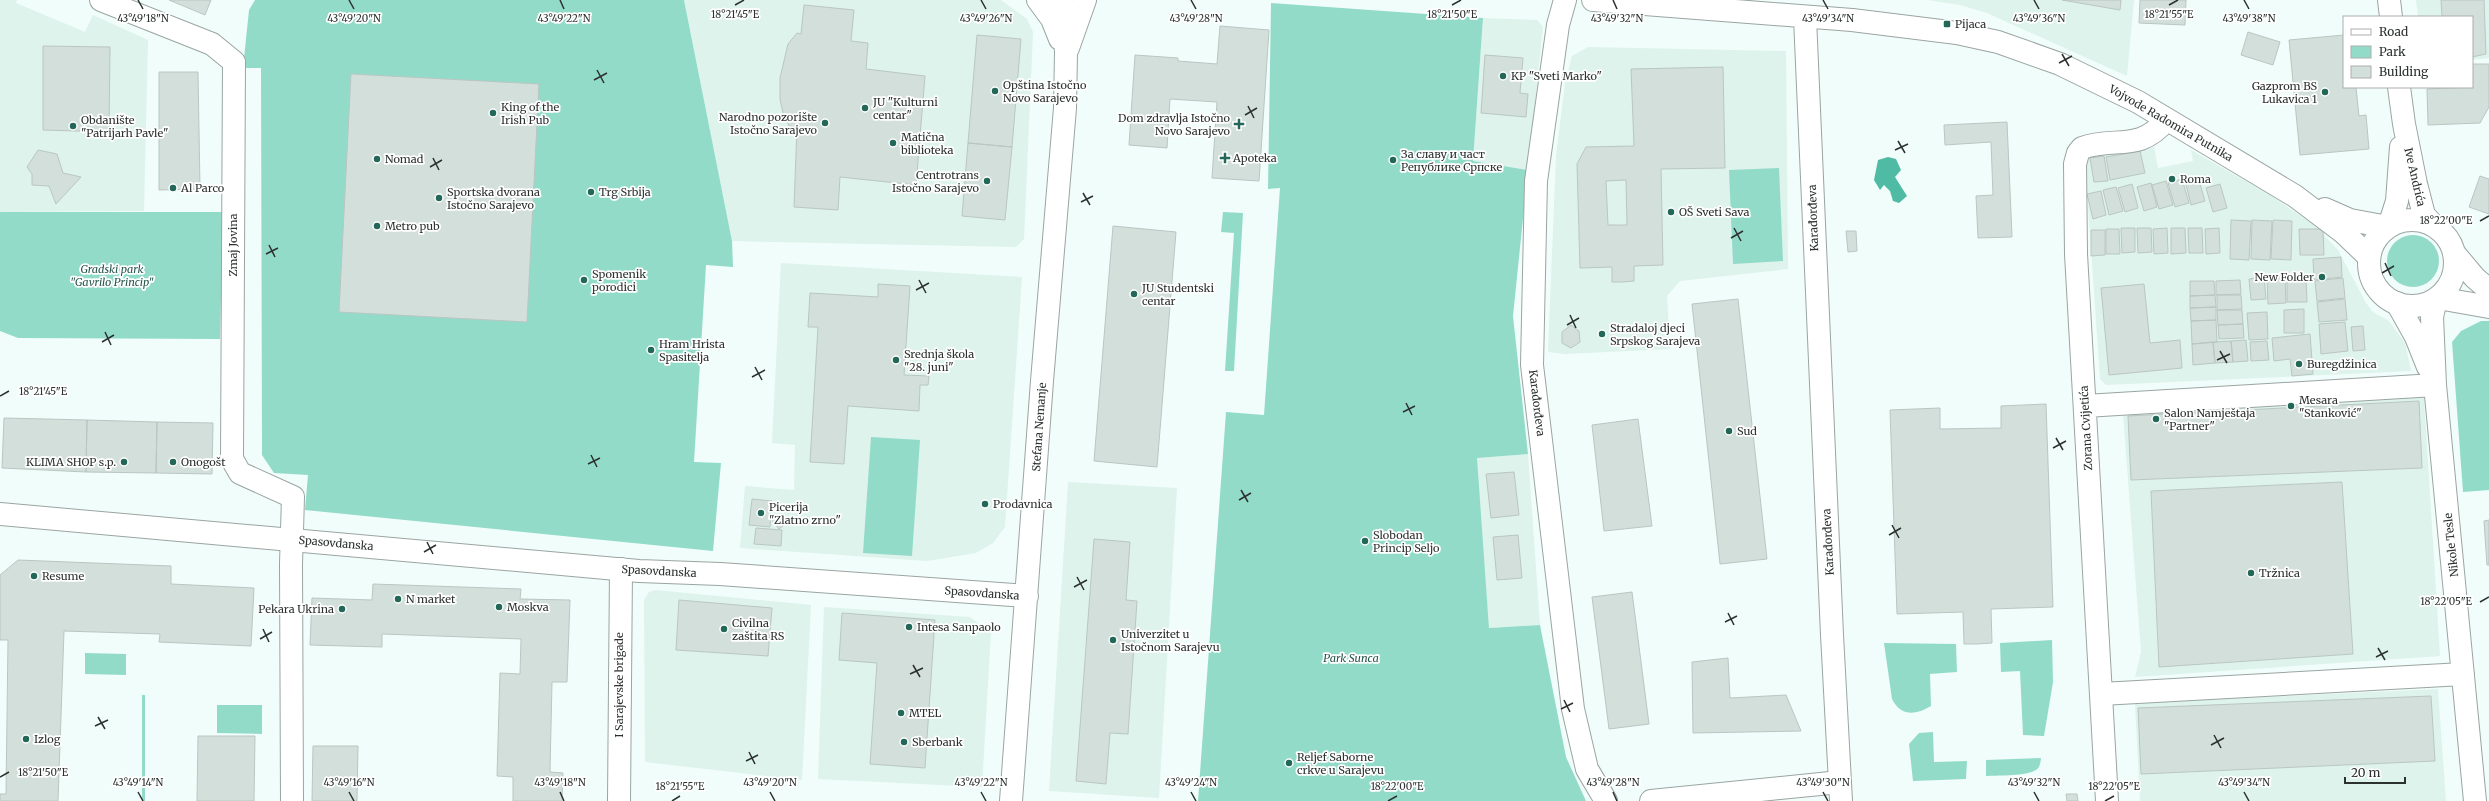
<svg xmlns="http://www.w3.org/2000/svg" width="2489" height="801" font-family="Merriweather,serif">
  <style>
    .built { fill: #ddf3ec }
    .green { fill: #93dbc9 }
    .water { fill: #4fbba4 }
    .building { fill: #d3dfdb; stroke: #bac6c2; fill-rule: evenodd }
    .lines { fill: none; stroke-linecap: round; stroke-linejoin: round }
    .street-casing { stroke: #9aa5a2; stroke-width: 24 }
    .secondary-casing { stroke: #9aa5a2; stroke-width: 24 }
    .street { stroke: #fff; stroke-width: 22 }
    .secondary { stroke: #fff; stroke-width: 22 }
    .ticks { fill: none; stroke: #2c3130; stroke-width: 1.5 }
    .poi-dot { fill: #226758; stroke: #fff; stroke-width: 1.5 }
    .labels { text-anchor: middle; stroke-width: 3.5; stroke-linejoin: round; paint-order: stroke }
    .poi-label { font-size: 11px; fill: #2c3130; stroke: #fff; text-anchor: start }
    .street-label { font-size: 11px; fill: #2c3130; stroke: #fff }
    .park-label { font-size: 11px; font-style: italic; fill: #27554b; stroke: #fff }
    .ticks-label { font-size: 10px; text-anchor: middle; fill: #2c3130; stroke: #fff; stroke-width: 3.5; stroke-linejoin: round; paint-order: stroke }
  </style>
  <rect width="100%" height="100%" fill="#f1fdfa"/>
  <!-- built -->
  <path class="built" d="M0,0H17L16,3L85,32L93,15L148,40L144,211L0,212Z
    M684,0H1001L1027,19L1033,32L1024,239L1016,247L732,241Z
    M1927,0H2134L2127,76L1987,13L1960,5Z
    M2416,0H2489V58L2472,60V17H2418Z
    M1483,18L1537,20L1543,27L1528,170L1473,161Z
    M1588,47L1786,51L1788,269L1680,281L1667,296L1670,349L1565,354L1548,352L1556,156L1565,83L1572,56Z
    M2154,147L2158,168L2193,161L2191,150L2270,195L2314,225L2338,250L2366,303L2373,312L2389,321L2405,343L2411,371L2106,385L2100,379L2085,162L2088,156L2094,153Z
    M781,263L1022,277L1005,527L993,543L976,553L927,561L740,548L745,486L794,490L795,445L772,443Z
    M2424,397L2440,656L2135,677L2141,652L2123,414Z
    M1528,454L1540,625L1489,628L1476,458Z
    M1068,482L1177,488L1159,798L1049,791Z
    M655,590L811,605L802,780L645,762L644,600L649,592Z
    M824,607L970,617L991,632L982,787L818,779Z
    M2438,689L2446,801H2140L2135,703Z"/>
  <!-- green -->
  <path class="green" d="M255,0H684L732,241L733,267L706,265L694,462L721,463L713,551L305,510L308,475L274,473L262,455L261,68H243L249,10Z
    M1271,3L1483,18L1473,161L1528,170L1513,316L1528,454L1477,458L1489,628L1540,625L1566,757L1586,801H1198L1226,412L1264,415L1280,188L1268,189Z
    M1779,168L1783,261L1733,264L1729,170Z
    M0,212H223L220,339L18,338L0,331Z
    M1223,212L1243,213L1234,371H1225L1234,233L1221,232Z
    M2387 261a26 26 0 1 1 52 0a26 26 0 1 1-52 0Z
    M2481,321H2489V490L2463,492L2452,342L2461,331Z
    M871,437L920,440L912,556L863,553Z
    M2052,640L2053,682L2044,736L2023,735L2020,671L2001,672L2000,643Z
    M1884,643L1956,644L1957,672L1930,674L1931,706C1916,715 1901,717 1892,699Z
    M85,653L126,654V675L85,674Z
    M142,695H145V801H142Z
    M217,705H262V734L217,733Z
    M1933,732L1934,762L1967,761L1966,779L1913,781L1909,744L1919,733Z
    M2041,758C2041,760 2040,765 2039,767C2033,777 1997,775 1986,776V760Z"/>
  <!-- water -->
  <path class="water" d="M1888,157L1896,159L1901,170L1895,177L1907,196L1899,203L1893,201L1890,191L1884,185L1880,190L1874,180L1878,160Z"/>
  <!-- building -->
  <path class="building" d="M169,0H211L205,15Z
    M2062,0H2121L2120,10Z
    M2140,0H2186L2185,25L2139,23Z
    M2441,0H2484L2486,54L2472,57V17H2442Z
    M804,5L854,10L851,41L868,43L866,69L925,76L916,185L840,177L838,210L794,207L797,127L789,126L783,113L780,99V78L788,44L797,33L801,34Z
    M1220,26L1269,30L1259,181L1212,178L1217,102L1170,99L1167,148L1129,145L1135,55L1178,58V61L1217,64Z
    M2248,32L2280,42L2273,65L2241,55Z
    M977,35L1021,39L1012,147L968,143Z
    M2344,35V87H2356L2359,116L2366,115L2369,149L2300,155L2289,40Z
    M43,46L110,47L109,132L43,130Z
    M1485,55L1523,58L1520,93L1528,94L1526,117L1481,113Z
    M2472,64H2489V107L2480,123L2428,125L2427,89L2472,87Z
    M1723,67L1725,168L1661,169L1663,265L1634,266V281L1622,282H1612V267L1580,268L1577,164L1586,147L1634,146L1631,69ZM1626,180L1627,225H1608L1606,181Z
    M159,72H198L200,189L159,190Z
    M351,74L539,84L527,322L339,312Z
    M2007,122L2012,237L1978,238L1976,196L1993,195L1991,142L1945,145L1944,125Z
    M968,143L1012,147L1005,220L962,216Z
    M38,150L57,154L63,173L81,177L56,204L49,186L32,185V174L27,167Z
    M2140,151L2145,173L2110,180L2106,157Z
    M2104,156L2108,181L2094,182L2090,158Z
    M2480,176L2489,179V214L2469,207Z
    M2198,177L2205,201L2191,205L2185,180Z
    M2182,179L2189,203L2175,207L2168,183Z
    M2166,181L2173,205L2159,209L2152,185Z
    M2151,183L2157,207L2144,211L2137,187Z
    M2132,184L2138,208L2125,212L2118,188Z
    M2220,184L2227,208L2213,212L2206,188Z
    M2116,187L2123,211L2109,215L2103,190Z
    M2101,191L2106,215L2093,219L2087,194Z
    M2231,220L2251,221L2249,260L2230,259Z
    M2252,220L2272,221L2270,260L2251,259Z
    M2273,220L2292,221L2291,260L2271,259Z
    M1113,226L1176,232L1157,467L1094,461Z
    M2121,228H2135V252L2122,253Z
    M2137,228H2151L2152,252L2138,253Z
    M2167,228L2168,253L2154,254L2153,229Z
    M2171,228H2185L2186,253L2171,254Z
    M2188,228H2202L2203,253H2189Z
    M2219,228L2220,253L2206,254L2205,229Z
    M2106,229H2119L2120,254H2106Z
    M2299,229H2323L2324,255H2300Z
    M2091,230H2105V255L2091,256Z
    M1846,231H1856L1857,251L1848,252Z
    M2341,257L2342,277L2314,280L2313,259Z
    M2285,276L2286,303L2268,304L2267,277Z
    M2264,277L2266,299L2251,300L2249,279Z
    M2343,278L2345,298L2317,301L2315,281Z
    M2287,279H2306L2307,302H2287Z
    M2240,280L2241,294L2216,295V281Z
    M2190,281H2214L2215,295L2190,296Z
    M878,284L910,286L904,375L929,376L928,385H920L919,411L848,406L844,464L810,462L818,327H808L810,293L878,297Z
    M2144,284L2150,343L2180,340L2182,368L2109,375L2101,288Z
    M2215,295L2216,307L2190,308V296Z
    M2217,295H2241L2242,309L2217,310Z
    M1738,299L1767,559L1720,564L1692,304Z
    M2345,299L2347,320L2319,322L2317,302Z
    M2216,307V320L2191,321L2190,308Z
    M2304,309V333H2284V310Z
    M2217,310H2242L2243,324L2218,325Z
    M2267,312L2268,339L2249,340L2247,313Z
    M2216,320L2217,342L2192,344L2191,321Z
    M2345,322L2348,351L2321,354L2319,324Z
    M2243,324L2244,338L2219,339L2218,325Z
    M1571,325L1579,331L1580,342L1571,348L1562,343V332Z
    M2363,326L2365,350L2353,351L2351,327Z
    M2310,334L2313,374L2292,376L2290,359L2274,361L2272,338Z
    M2246,340L2248,361L2233,362L2231,341Z
    M2231,341L2233,362L2215,363L2213,342Z
    M2267,341L2269,360L2251,361L2250,342Z
    M2213,342L2215,363L2193,365L2192,344Z
    M2419,401L2422,468L2131,480L2128,416Z
    M2046,404L2053,607L1991,609L1992,643L1977,644H1964L1963,612L1897,614L1890,410L1940,408V429L2001,428V406Z
    M4,418L87,420L86,472L2,468Z
    M1638,419L1652,526L1604,531L1592,425Z
    M87,420L157,422L156,473L86,472Z
    M157,422L213,423L212,474L156,473Z
    M1514,472L1519,515L1491,518L1486,474Z
    M2342,482L2353,654L2159,667L2151,491Z
    M752,499L772,501L770,527L749,525Z
    M777,516L784,525L779,529L772,520Z
    M2489,520V565H2487L2484,521Z
    M756,528L782,530L781,546L754,544Z
    M1518,535L1522,578L1497,580L1493,537Z
    M1094,539L1130,542L1126,600L1137,601L1128,734L1110,733L1106,784L1076,781Z
    M18,560L171,566V584L254,588L251,646L159,642L160,634L64,631L58,801H0V794H6L8,640H0V575Z
    M373,584L521,589L520,599L570,600L567,682H552L550,772L563,773L562,801H513V777L497,776L500,673L520,674L521,639L382,634V647L310,645L312,598L372,600Z
    M1632,592L1649,724L1609,729L1592,597Z
    M679,600L772,608L768,656L676,650Z
    M842,613L935,620L925,768L870,764L877,663L839,660Z
    M1728,658L1730,698L1786,695L1801,731L1693,733L1692,662Z
    M2431,696L2435,761L2141,774L2138,708Z
    M198,736H255L254,801H197Z
    M313,746H358L357,801H312Z
    M2066,794H2077L2078,801H2067Z"/>
  <g class="lines">
    <!-- street casing -->
    <g class="street-casing">
      <path id="street" d="M101,0L212,44L234,62L232,459L240,473L293,497L291,564L292,801
        M1565,0L1558,25L1536,181L1532,365L1573,709L1587,769L1606,801
        M2436,299L2432,317L2435,385L2475,801
        M2397,303L2416,337L2428,367
        M2085,406L2435,385
        M2101,694L2463,674
        M619,801L621,569
        M1651,801L1840,782
        M2107,801L2076,254L2075,164L2078,153L2082,148C2115,136 2139,153 2166,120"/>
    </g>
    <!-- secondary casing -->
    <g class="secondary-casing">
      <path id="secondary" d="M1038,0L1052,19L1060,39
        M1593,0L1852,20L1957,33L1998,42L2060,64L2138,102L2295,196L2344,233L2369,257
        M2389,0L2391,17
        M1805,18L1832,635L1841,801
        M1068,48L1085,0
        M2399,87L2404,124L2416,184L2424,215L2434,226
        M2325,209L2350,220L2388,227
        M2369 263a43 43 0 1 1 86 0a43 43 0 1 1-86 0Z
        M2389,226L2397,201L2401,147
        M2454,253L2475,278L2489,290
        M2438,298L2489,307
        M0,514L639,571L720,574L1027,596
        M1011,801L1042,381L1065,108L1066,52L1062,0"/>
    </g>
    <!-- street -->
    <use href="#street" class="street"/>
    <!-- secondary -->
    <use href="#secondary" class="secondary"/>
  </g>
  <!-- ticks -->
  <path class="ticks" d="M138,0L143,9M349,0L354,9M560,0L564,9M981,0L986,9M1191,0L1196,9M1613,0L1617,9M1823,0L1828,9M2034,0L2039,9M2244,0L2249,9M735,5L744,0M1452,5L1461,0M2169,5L2178,0M2062,54L2069,66M2059,63L2072,56M597,70L604,83M594,80L607,73M1248,106L1254,118M1245,115L1257,108M1898,141L1905,153M1895,150L1908,144M433,158L439,170M430,167L442,160M1083,193L1090,205M1081,202L1093,196M2480,221L2489,216M1734,228L1741,241M1731,238L1743,231M269,245L275,257M266,254L278,248M2385,263L2391,276M2382,273L2394,266M919,280L926,293M916,290L929,283M1570,315L1576,328M1567,325L1579,318M105,332L111,345M102,342L114,335M2220,351L2227,363M2217,360L2230,354M755,367L762,380M752,377L765,370M0,396L9,391M1406,403L1412,415M1403,412L1415,406M2056,438L2063,450M2053,448L2066,441M591,455L597,467M588,464L600,458M1241,490L1248,502M1239,500L1251,493M1892,525L1899,538M1889,535L1901,528M427,542L433,554M424,552L436,545M1077,577L1084,590M1074,587L1087,580M2480,602L2489,597M1728,613L1734,625M1725,622L1737,616M263,629L269,642M260,639L272,632M2378,648L2385,660M2376,657L2388,651M913,665L920,677M910,674L923,668M1564,700L1570,712M1561,709L1573,703M98,717L105,729M95,726L108,720M2214,735L2221,748M2211,745L2224,738M749,752L755,764M746,761L758,755M0,777L9,772M138,792L143,801M349,792L354,801M560,792L564,801M770,792L775,801M981,792L986,801M1191,792L1196,801M1613,792L1617,801M1823,792L1828,801M2034,792L2039,801M2244,792L2249,801M672,801L680,796M1388,801L1397,796M2105,801L2114,796"/>
  <!-- markers -->
  <g class="poi-dot">
    <rect x="1943" y="20" width="8" height="8" rx="2"/>
    <circle cx="1503" cy="76" r="4"/>
    <circle cx="995" cy="91" r="4"/>
    <circle cx="2325" cy="92" r="4"/>
    <circle cx="865" cy="108" r="4"/>
    <circle cx="493" cy="113" r="4"/>
    <circle cx="825" cy="123" r="4"/>
    <path d="M1237 118h4v4h4v4h-4v4h-4v-4h-4v-4h4z"/>
    <circle cx="73" cy="126" r="4"/>
    <circle cx="893" cy="143" r="4"/>
    <path d="M1223 152h4v4h4v4h-4v4h-4v-4h-4v-4h4z"/>
    <circle cx="377" cy="159" r="4"/>
    <circle cx="1393" cy="160" r="4"/>
    <circle cx="2172" cy="179" r="4"/>
    <circle cx="987" cy="181" r="4"/>
    <circle cx="173" cy="188" r="4"/>
    <circle cx="591" cy="192" r="4"/>
    <circle cx="439" cy="198" r="4"/>
    <circle cx="1671" cy="212" r="4"/>
    <circle cx="377" cy="226" r="4"/>
    <circle cx="2322" cy="277" r="4"/>
    <circle cx="584" cy="280" r="4"/>
    <circle cx="1134" cy="294" r="4"/>
    <circle cx="1602" cy="334" r="4"/>
    <circle cx="651" cy="350" r="4"/>
    <circle cx="896" cy="360" r="4"/>
    <circle cx="2299" cy="364" r="4"/>
    <circle cx="2291" cy="406" r="4"/>
    <circle cx="2156" cy="419" r="4"/>
    <circle cx="1729" cy="431" r="4"/>
    <circle cx="124" cy="462" r="4"/>
    <circle cx="173" cy="462" r="4"/>
    <circle cx="985" cy="504" r="4"/>
    <circle cx="761" cy="513" r="4"/>
    <circle cx="1365" cy="541" r="4"/>
    <circle cx="2251" cy="573" r="4"/>
    <circle cx="34" cy="576" r="4"/>
    <circle cx="398" cy="599" r="4"/>
    <circle cx="499" cy="607" r="4"/>
    <circle cx="342" cy="609" r="4"/>
    <circle cx="909" cy="627" r="4"/>
    <circle cx="724" cy="629" r="4"/>
    <circle cx="1113" cy="640" r="4"/>
    <circle cx="901" cy="713" r="4"/>
    <circle cx="26" cy="739" r="4"/>
    <circle cx="904" cy="742" r="4"/>
    <circle cx="1289" cy="763" r="4"/>
  </g>
  <g class="labels">
    <!-- poi labels -->
    <g class="poi-label">
      <text x="1955" y="28">Pijaca</text>
      <text x="1511" y="80">KP "Sveti Marko"</text>
      <text x="1003" y="89">Opština Istočno<tspan x="1003" dy="13">Novo Sarajevo</tspan></text>
      <text x="2317" y="90" text-anchor="end">Gazprom BS<tspan x="2317" dy="13">Lukavica 1</tspan></text>
      <text x="873" y="106">JU "Kulturni<tspan x="873" dy="13">centar"</tspan></text>
      <text x="501" y="111">King of the<tspan x="501" dy="13">Irish Pub</tspan></text>
      <text x="817" y="121" text-anchor="end">Narodno pozorište<tspan x="817" dy="13">Istočno Sarajevo</tspan></text>
      <text x="1230" y="122" text-anchor="end">Dom zdravlja Istočno<tspan x="1230" dy="13">Novo Sarajevo</tspan></text>
      <text x="81" y="124">Obdanište<tspan x="81" dy="13">"Patrijarh Pavle"</tspan></text>
      <text x="901" y="141">Matična<tspan x="901" dy="13">biblioteka</tspan></text>
      <text x="1401" y="158">За славу и част<tspan x="1401" dy="13">Републике Српске</tspan></text>
      <text x="1233" y="162">Apoteka</text>
      <text x="385" y="163">Nomad</text>
      <text x="979" y="179" text-anchor="end">Centrotrans<tspan x="979" dy="13">Istočno Sarajevo</tspan></text>
      <text x="2180" y="183">Roma</text>
      <text x="181" y="192">Al Parco</text>
      <text x="447" y="196">Sportska dvorana<tspan x="447" dy="13">Istočno Sarajevo</tspan></text>
      <text x="599" y="196">Trg Srbija</text>
      <text x="1679" y="216">OŠ Sveti Sava</text>
      <text x="385" y="230">Metro pub</text>
      <text x="592" y="278">Spomenik<tspan x="592" dy="13">porodici</tspan></text>
      <text x="2314" y="281" text-anchor="end">New Folder</text>
      <text x="1142" y="292">JU Studentski<tspan x="1142" dy="13">centar</tspan></text>
      <text x="1610" y="332">Stradaloj djeci<tspan x="1610" dy="13">Srpskog Sarajeva</tspan></text>
      <text x="659" y="348">Hram Hrista<tspan x="659" dy="13">Spasitelja</tspan></text>
      <text x="904" y="358">Srednja škola<tspan x="904" dy="13">"28. juni"</tspan></text>
      <text x="2307" y="368">Buregdžinica</text>
      <text x="2299" y="404">Mesara<tspan x="2299" dy="13">"Stanković"</tspan></text>
      <text x="2164" y="417">Salon Namještaja<tspan x="2164" dy="13">"Partner"</tspan></text>
      <text x="1737" y="435">Sud</text>
      <text x="116" y="466" text-anchor="end">KLIMA SHOP s.p.</text>
      <text x="181" y="466">Onogošt</text>
      <text x="993" y="508">Prodavnica</text>
      <text x="769" y="511">Picerija<tspan x="769" dy="13">"Zlatno zrno"</tspan></text>
      <text x="1373" y="539">Slobodan<tspan x="1373" dy="13">Princip Seljo</tspan></text>
      <text x="2259" y="577">Tržnica</text>
      <text x="42" y="580">Resume</text>
      <text x="406" y="603">N market</text>
      <text x="507" y="611">Moskva</text>
      <text x="334" y="613" text-anchor="end">Pekara Ukrina</text>
      <text x="732" y="627">Civilna<tspan x="732" dy="13">zaštita RS</tspan></text>
      <text x="917" y="631">Intesa Sanpaolo</text>
      <text x="1121" y="638">Univerzitet u<tspan x="1121" dy="13">Istočnom Sarajevu</tspan></text>
      <text x="909" y="717">MTEL</text>
      <text x="34" y="743">Izlog</text>
      <text x="912" y="746">Sberbank</text>
      <text x="1297" y="761">Reljef Saborne<tspan x="1297" dy="13">crkve u Sarajevu</tspan></text>
    </g>
    <!-- street labels -->
    <g class="street-label">
      <text transform="translate(2171 123) rotate(30)" y="4">Vojvode Radomira Putnika</text>
      <text transform="translate(2415 177) rotate(77)" y="4">Ive Andrića</text>
      <text transform="translate(1813 218) rotate(-92)" y="4">Karađorđeva</text>
      <text transform="translate(233 245) rotate(-90)" y="4">Zmaj Jovina</text>
      <text transform="translate(1537 403) rotate(83)" y="4">Karađorđeva</text>
      <text transform="translate(1039 427) rotate(-86)" y="4">Stefana Nemanje</text>
      <text transform="translate(2086 428) rotate(-93)" y="4">Zorana Cvijetića</text>
      <text transform="translate(1828 542) rotate(-93)" y="4">Karađorđeva</text>
      <text transform="translate(336 543) rotate(5)" y="4">Spasovdanska</text>
      <text transform="translate(2451 545) rotate(-96)" y="4">Nikole Tesle</text>
      <text transform="translate(659 571) rotate(3)" y="4">Spasovdanska</text>
      <text transform="translate(982 593) rotate(4)" y="4">Spasovdanska</text>
      <text transform="translate(619 685) rotate(-90)" y="4">I Sarajevske brigade</text>
    </g>
    <!-- park labels -->
    <g class="park-label">
      <text x="112" y="273">Gradski park<tspan x="112" dy="13">"Gavrilo Princip"</tspan></text>
      <text x="1351" y="662">Park Sunca</text>
    </g>
  </g>
  <g class="ticks-label">
    <text x="735" y="18">18°21'45"E</text>
    <text x="1452" y="18">18°21'50"E</text>
    <text x="2169" y="18">18°21'55"E</text>
    <text x="143" y="22">43°49'18"N</text>
    <text x="354" y="22">43°49'20"N</text>
    <text x="564" y="22">43°49'22"N</text>
    <text x="986" y="22">43°49'26"N</text>
    <text x="1196" y="22">43°49'28"N</text>
    <text x="1617" y="22">43°49'32"N</text>
    <text x="1828" y="22">43°49'34"N</text>
    <text x="2039" y="22">43°49'36"N</text>
    <text x="2249" y="22">43°49'38"N</text>
    <text x="2446" y="224">18°22'00"E</text>
    <text x="43" y="395">18°21'45"E</text>
    <text x="2446" y="605">18°22'05"E</text>
    <text x="43" y="776">18°21'50"E</text>
    <text x="138" y="786">43°49'14"N</text>
    <text x="349" y="786">43°49'16"N</text>
    <text x="560" y="786">43°49'18"N</text>
    <text x="770" y="786">43°49'20"N</text>
    <text x="981" y="786">43°49'22"N</text>
    <text x="1191" y="786">43°49'24"N</text>
    <text x="1613" y="786">43°49'28"N</text>
    <text x="1823" y="786">43°49'30"N</text>
    <text x="2034" y="786">43°49'32"N</text>
    <text x="2244" y="786">43°49'34"N</text>
    <text x="680" y="790">18°21'55"E</text>
    <text x="1397" y="790">18°22'00"E</text>
    <text x="2114" y="790">18°22'05"E</text>
  </g>
  <!-- legend -->
  <rect x="2343" y="16" width="130" height="72" fill="#ffffff" stroke="#abadac"/>
  <rect x="2351" y="29" width="20" height="6" fill="#ffffff" stroke="#abadac"/>
  <text x="2379" y="36" font-size="12" fill="#2c3130">Road</text>
  <rect x="2351" y="46" width="20" height="12" fill="#93dbc9" stroke="#abadac"/>
  <text x="2379" y="56" font-size="12" fill="#2c3130">Park</text>
  <rect x="2351" y="66" width="20" height="12" fill="#d3dfdb" stroke="#abadac"/>
  <text x="2379" y="76" font-size="12" fill="#2c3130">Building</text>
  <!-- scale -->
  <path d="M2345 777v6h60v-6" fill="none" stroke="#2c3130" stroke-width="2"/>
  <text x="2351" y="777" font-size="12" fill="#2c3130" stroke="#ffffff" stroke-width="3" paint-order="stroke">20 m</text>
</svg>
